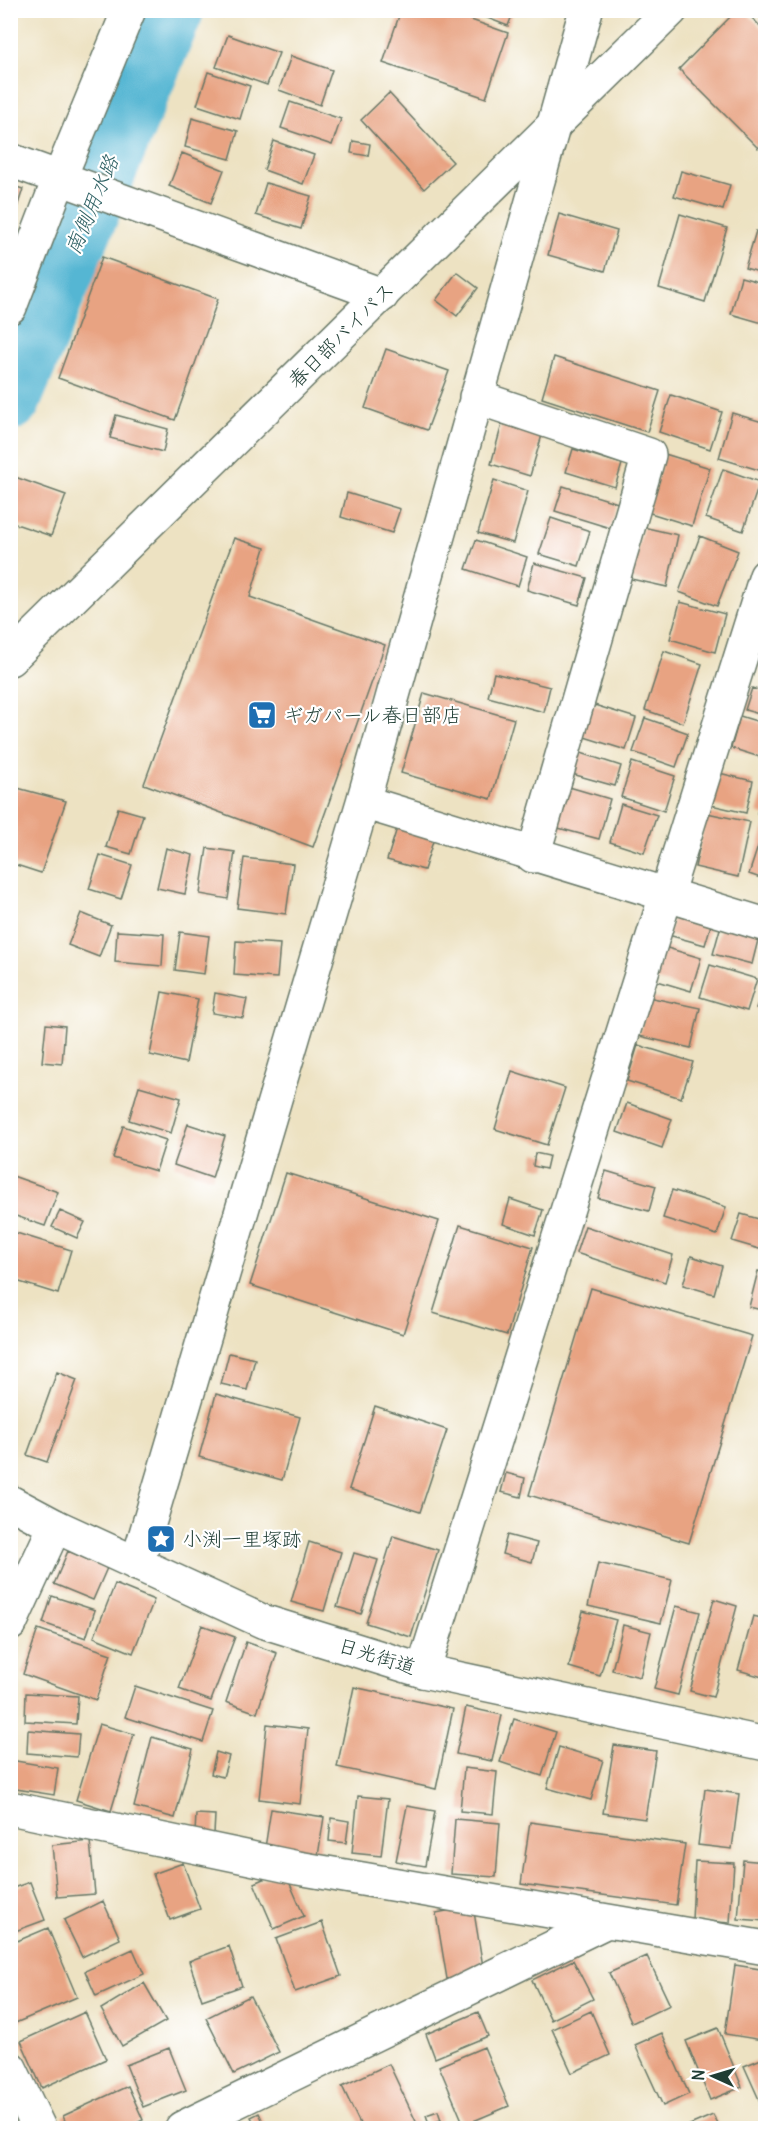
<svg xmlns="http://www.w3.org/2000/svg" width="776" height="2139" font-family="Delius,'Klee One',sans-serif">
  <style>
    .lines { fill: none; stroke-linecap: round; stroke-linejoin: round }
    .river { stroke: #55b6d3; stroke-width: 62 }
    .building { fill: #e8a382 }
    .minor-casing { stroke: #677766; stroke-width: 36 }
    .major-casing { stroke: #677766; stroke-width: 36 }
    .highway-casing { stroke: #677766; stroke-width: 36 }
    .minor { stroke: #fff; stroke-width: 33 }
    .major { stroke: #fff; stroke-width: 33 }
    .highway { stroke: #fff; stroke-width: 33 }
    .labels { text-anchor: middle; stroke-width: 4.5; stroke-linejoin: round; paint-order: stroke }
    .street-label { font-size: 20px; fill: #1f3d34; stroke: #fff }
    .poi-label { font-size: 20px; fill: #1f3d34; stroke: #fff; text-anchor: start }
    .water-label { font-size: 21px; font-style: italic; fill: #2f6164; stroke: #fff }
  </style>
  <rect width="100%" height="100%" fill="#fff"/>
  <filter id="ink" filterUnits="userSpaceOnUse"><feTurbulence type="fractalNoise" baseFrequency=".0167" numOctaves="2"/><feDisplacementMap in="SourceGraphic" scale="12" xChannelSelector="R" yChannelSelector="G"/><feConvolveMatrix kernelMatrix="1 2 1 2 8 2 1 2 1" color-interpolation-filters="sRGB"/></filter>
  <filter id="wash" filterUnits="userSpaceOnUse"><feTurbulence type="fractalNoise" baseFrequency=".008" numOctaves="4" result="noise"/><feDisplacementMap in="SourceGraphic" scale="24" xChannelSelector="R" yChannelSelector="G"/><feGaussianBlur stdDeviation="1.35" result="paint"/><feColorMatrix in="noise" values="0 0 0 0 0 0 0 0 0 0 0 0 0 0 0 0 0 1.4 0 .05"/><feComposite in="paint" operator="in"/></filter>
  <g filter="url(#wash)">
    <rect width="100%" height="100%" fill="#ede2c2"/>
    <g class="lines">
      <!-- river -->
      <path class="river" d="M10,400L173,10"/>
    </g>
    <g id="blocks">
      <!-- building -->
      <path class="building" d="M401,10H443L508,33L486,98L383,63Z
        M467,10H514L508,26Z
        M737,10H744L766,32V140L758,148L679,69Z
        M228,35L279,53L267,85L216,67Z
        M291,56L332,70L320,105L279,90Z
        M208,72L250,86L240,119L197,105Z
        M389,93L453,162L424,189L361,120Z
        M290,102L341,119L332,145L281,128Z
        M192,118L238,131L230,159L185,147Z
        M274,141L314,155L303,184L264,170Z
        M353,141L370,144L368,156L351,153Z
        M182,153L224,170L211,203L169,186Z
        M681,171L730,185L723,210L674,196Z
        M266,183L311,196L301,229L256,215Z
        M10,185L23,189L11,226H10Z
        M559,214L617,231L605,271L548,255Z
        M680,214L727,228L705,302L659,288Z
        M756,231L766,234V274L745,268Z
        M102,257L218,299L175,420L58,378Z
        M457,272L478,288L457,316L436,300Z
        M741,277L766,284V324L731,314Z
        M386,349L449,371L427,430L365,408Z
        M554,357L660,391L647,432L542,398Z
        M671,395L722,412L710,449L659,432Z
        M732,413L766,423V448L759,470L719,458Z
        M116,415L168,429L163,452L110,438Z
        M502,424L542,435L530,476L491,464Z
        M573,449L622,464L615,487L566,472Z
        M665,454L710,468L692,526L647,512Z
        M723,469L760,482L743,531L706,518Z
        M15,477L66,495L51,536L10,522V489Z
        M494,480L528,491L513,543L478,533Z
        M563,486L618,503L610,528L555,511Z
        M347,493L400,509L392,533L341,517Z
        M551,518L590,531L579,566L539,554Z
        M643,527L678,535L667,587L631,579Z
        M700,536L738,551L717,606L679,592Z
        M234,538L265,548L250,597L385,645L313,847L144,784Z
        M476,540L527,557L518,586L466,569Z
        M534,563L587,578L579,605L527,590Z
        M680,602L725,614L715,652L670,639Z
        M664,651L702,664L683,723L645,710Z
        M494,673L550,687L544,712L488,697Z
        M752,688L766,693V716L745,710Z
        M424,693L514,719L491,799L401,773Z
        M588,703L636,718L626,750L578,735Z
        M740,716L766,724V759L731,748Z
        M645,718L688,733L676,767L633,752Z
        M578,752L621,766L615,786L572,774Z
        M632,762L675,776L664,811L621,797Z
        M719,773L753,781L746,813L711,805Z
        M559,784L610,799L599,839L547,825Z
        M10,786L66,801L41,873L10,863Z
        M765,786L766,787V816L757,813Z
        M621,804L657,815L644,853L610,842Z
        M118,808L143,815L131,854L106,847Z
        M707,813L750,822L738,877L695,867Z
        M398,825L435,835L424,870L387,860Z
        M764,828L766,829V880L749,874Z
        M166,848L193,855L185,894L157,888Z
        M207,848L235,852L228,899L200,894Z
        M100,855L132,865L121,899L89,889Z
        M244,858L293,864L286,914L237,908Z
        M676,907L713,918L705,945L668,935Z
        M81,913L111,925L99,957L68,945Z
        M723,918L761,928L752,964L713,954Z
        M117,931L164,934L162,966L115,962Z
        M180,932L209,936L204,974L175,970Z
        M236,941L280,944L277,978L234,975Z
        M664,947L701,958L691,991L654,980Z
        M710,965L757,979L747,1011L700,997Z
        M766,982V1012L756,1008Z
        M162,992L198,999L186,1063L150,1055Z
        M215,993L247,999L243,1018L212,1013Z
        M648,997L700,1008L691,1048L639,1036Z
        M46,1024L65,1026L62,1064L42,1062Z
        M638,1045L693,1062L681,1098L627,1081Z
        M512,1071L565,1088L547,1145L495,1129Z
        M139,1086L181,1098L171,1133L129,1120Z
        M627,1103L672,1119L662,1148L617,1132Z
        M188,1124L225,1136L212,1178L174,1165Z
        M123,1126L166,1140L156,1171L113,1158Z
        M535,1153L549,1156L546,1169L533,1166Z
        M606,1171L656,1186L649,1211L598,1198Z
        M286,1173L439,1221L403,1334L250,1285Z
        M10,1175L58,1192L45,1226L10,1214Z
        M672,1190L726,1207L717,1235L663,1218Z
        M510,1199L543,1210L535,1235L503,1224Z
        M60,1211L85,1222L77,1238L52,1227Z
        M741,1214L766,1221V1251L732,1241Z
        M460,1225L533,1247L507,1335L433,1313Z
        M585,1226L673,1255L665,1282L576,1253Z
        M10,1231L71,1250L58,1294L10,1279Z
        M691,1256L722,1266L714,1294L683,1285Z
        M758,1271L766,1273V1311L749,1307Z
        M591,1288L752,1336L689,1543L529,1495Z
        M229,1353L255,1359L247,1390L221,1384Z
        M57,1372L77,1380L47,1462L27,1455Z
        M216,1394L300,1417L282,1480L199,1457Z
        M375,1406L447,1430L420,1512L349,1489Z
        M506,1473L525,1478L521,1497L501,1492Z
        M507,1535L537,1543L532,1562L502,1554Z
        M393,1536L438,1550L411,1637L366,1623Z
        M309,1542L341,1552L324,1611L291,1602Z
        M68,1551L107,1568L93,1600L54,1584Z
        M354,1553L378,1560L361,1614L337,1607Z
        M598,1563L672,1580L661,1623L588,1606Z
        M115,1584L154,1600L133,1653L94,1637Z
        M52,1596L95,1610L86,1638L43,1623Z
        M714,1599L737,1606L713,1697L690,1691Z
        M676,1606L700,1612L678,1695L654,1689Z
        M583,1611L616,1620L600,1676L569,1667Z
        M753,1616L766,1619V1678L738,1670Z
        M202,1625L235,1637L211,1701L179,1689Z
        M623,1625L651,1632L640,1677L612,1670Z
        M38,1629L111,1654L96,1700L23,1674Z
        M246,1642L277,1653L257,1713L226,1702Z
        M135,1686L213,1711L203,1742L125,1717Z
        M354,1687L453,1709L436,1789L337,1767Z
        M26,1693L78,1696L76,1724L25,1721Z
        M466,1707L502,1715L492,1761L456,1754Z
        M514,1719L556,1732L542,1776L500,1762Z
        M99,1724L134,1734L111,1811L76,1800Z
        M267,1724L308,1729L300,1804L259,1799Z
        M28,1730L79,1734L77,1757L27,1753Z
        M152,1737L193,1749L175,1818L134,1807Z
        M614,1745L656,1751L645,1819L603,1813Z
        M559,1747L603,1760L591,1800L547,1788Z
        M216,1752L229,1756L223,1777L211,1774Z
        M10,1760L58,1768L54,1795L10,1788Z
        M464,1768L497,1772L493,1814L460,1811Z
        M705,1789L739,1794L732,1849L698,1845Z
        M358,1796L388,1799L381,1856L352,1853Z
        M407,1806L435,1811L425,1866L396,1861Z
        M271,1809L324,1817L318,1856L265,1848Z
        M196,1814L215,1815L214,1834L195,1833Z
        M331,1818L349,1821L346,1843L329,1841Z
        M455,1819L500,1823L496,1877L451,1874Z
        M530,1822L685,1844L676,1905L521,1884Z
        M90,1841L95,1894L57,1897L52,1845Z
        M743,1860L766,1862V1921L738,1919Z
        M695,1861L734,1863L730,1923L692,1920Z
        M183,1863L200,1909L170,1920L153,1874Z
        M284,1870L304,1916L274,1929L254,1883Z
        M30,1882L45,1920L10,1933V1889Z
        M103,1901L120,1939L82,1957L64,1920Z
        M473,1906L484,1973L447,1979L436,1913Z
        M322,1922L341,1976L295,1992L276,1939Z
        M48,1928L77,1997L13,2024L10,2018V1944Z
        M229,1946L242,1986L202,2000L189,1961Z
        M133,1949L144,1974L96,1996L85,1971Z
        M647,1956L670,2005L632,2023L609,1973Z
        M573,1960L593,1999L551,2020L532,1980Z
        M735,1965L766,1970V2012L762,2040L725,2034Z
        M144,1983L166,2021L122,2046L101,2009Z
        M250,1996L279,2052L234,2074L206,2018Z
        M591,2011L610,2055L572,2073L552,2029Z
        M85,2012L106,2059L42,2088L21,2041Z
        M478,2012L488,2036L435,2058L426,2034Z
        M718,2028L742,2087L710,2100L686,2041Z
        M662,2033L689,2094L663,2106L635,2045Z
        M484,2047L509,2106L464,2125L439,2066Z
        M169,2048L186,2090L143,2107L126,2065Z
        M766,2057V2115L744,2066Z
        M389,2064L419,2128H362L342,2086Z
        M128,2086L143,2120L126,2128H68L63,2116Z
        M438,2111L441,2120L429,2124L426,2115Z
        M259,2113L266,2128H257L251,2117Z
        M713,2115L720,2128H683Z"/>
    </g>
  </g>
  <g filter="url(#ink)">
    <use href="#blocks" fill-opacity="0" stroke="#677766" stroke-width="1.5"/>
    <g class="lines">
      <!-- minor casing -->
      <g class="minor-casing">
        <path id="minor" d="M10,160L382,295
          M10,307L60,177L129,10
          M476,397L649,455L533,856
          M363,802L766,925
          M137,1564L363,802L586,10
          M10,1624L55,1526
          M423,1671L766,576
          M10,1808L298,1868L766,1948
          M10,2068L39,2128
          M182,2128L605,1922"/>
      </g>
      <!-- major casing -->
      <g class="major-casing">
        <path id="major" d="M10,1502L55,1526L262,1621L423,1671L766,1744"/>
      </g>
      <!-- highway casing -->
      <g class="highway-casing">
        <path id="highway" d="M10,659L671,10"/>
      </g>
      <!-- minor -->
      <use href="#minor" class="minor"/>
      <!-- major -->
      <use href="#major" class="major"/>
      <!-- highway -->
      <use href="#highway" class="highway"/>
    </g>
  </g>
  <!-- icons -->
  <defs>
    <g id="supermarket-square" transform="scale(1.5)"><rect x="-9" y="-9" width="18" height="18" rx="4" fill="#1f6fb2" stroke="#fff"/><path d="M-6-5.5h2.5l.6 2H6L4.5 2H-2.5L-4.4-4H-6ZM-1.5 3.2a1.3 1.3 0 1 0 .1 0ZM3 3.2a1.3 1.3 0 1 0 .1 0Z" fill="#fff"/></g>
    <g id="sight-square" transform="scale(1.5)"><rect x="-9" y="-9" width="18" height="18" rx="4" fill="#1f6fb2" stroke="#fff"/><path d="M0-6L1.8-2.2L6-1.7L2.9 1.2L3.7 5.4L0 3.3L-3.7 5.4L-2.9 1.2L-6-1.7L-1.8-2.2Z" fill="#fff"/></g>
  </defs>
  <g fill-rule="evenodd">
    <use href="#supermarket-square" x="262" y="715"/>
    <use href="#sight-square" x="161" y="1539"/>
  </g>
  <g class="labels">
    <!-- street labels -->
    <g class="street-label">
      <text transform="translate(341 335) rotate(-45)" y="7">春日部バイパス</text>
      <text transform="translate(377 1656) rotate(17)" y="7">日光街道</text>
    </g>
    <!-- poi labels -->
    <g class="poi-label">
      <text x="283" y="722">ギガパール春日部店</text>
      <text x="182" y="1546">小渕一里塚跡</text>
    </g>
    <!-- water labels -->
    <g class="water-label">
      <text transform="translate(92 205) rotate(-67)" y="7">南側用水路</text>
    </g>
  </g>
  <!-- margin -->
  <rect width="776" height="2139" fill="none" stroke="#fff" stroke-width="36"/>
  <!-- north arrow -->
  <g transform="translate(713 2076) rotate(274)" stroke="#ffffff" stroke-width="4.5" paint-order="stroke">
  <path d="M0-4.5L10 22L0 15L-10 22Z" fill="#1f3d34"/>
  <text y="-9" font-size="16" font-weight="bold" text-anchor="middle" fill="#1f3d34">N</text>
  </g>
</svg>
